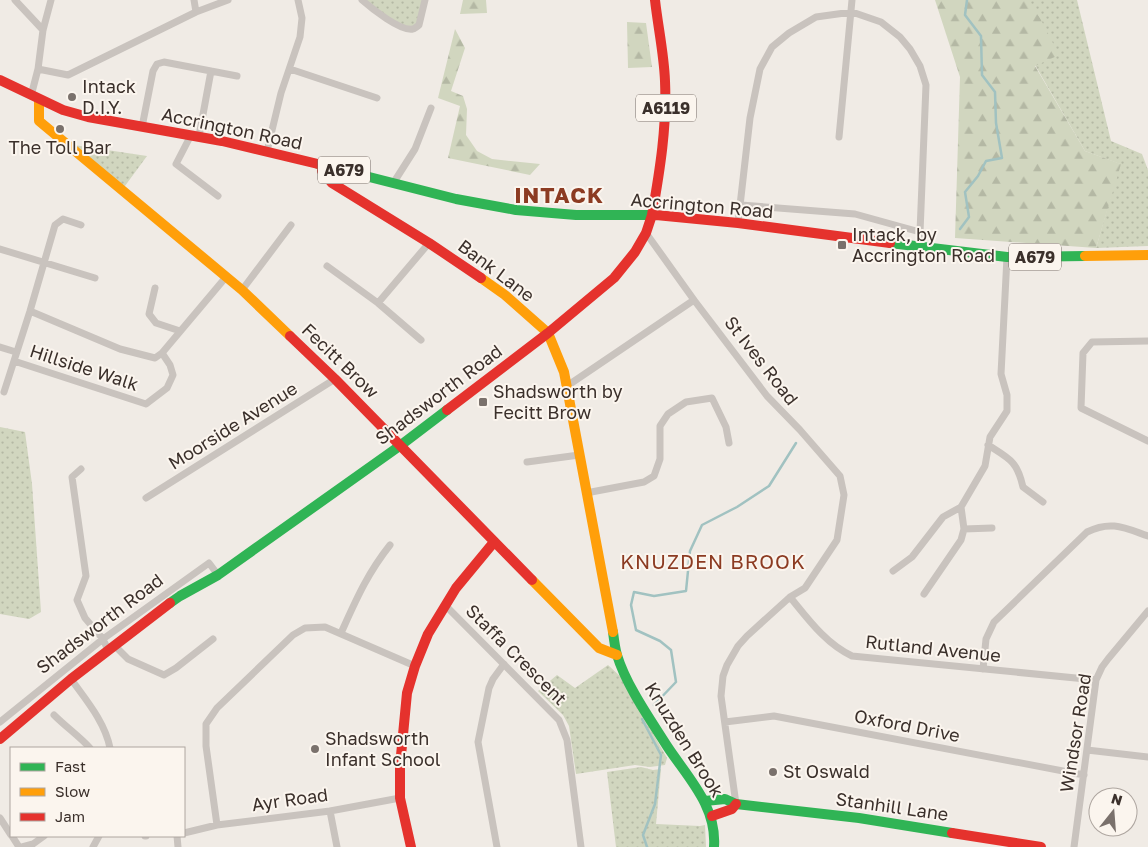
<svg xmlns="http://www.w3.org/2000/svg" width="1148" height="847" font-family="'Golos Text',sans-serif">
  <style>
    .grass { fill: url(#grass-dots) }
    .forest { fill: url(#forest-firs) }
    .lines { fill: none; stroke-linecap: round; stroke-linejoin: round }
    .stream { stroke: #a1c2c1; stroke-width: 2.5 }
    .street { stroke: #c9c3be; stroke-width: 7 }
    .fast { stroke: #30b455; stroke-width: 10 }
    .slow { stroke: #ff9f0a; stroke-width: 10 }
    .jam { stroke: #e5322d; stroke-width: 10 }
    .poi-dot { fill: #7a716c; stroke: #fbf5ee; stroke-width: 2 }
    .labels { text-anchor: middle; stroke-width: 4; stroke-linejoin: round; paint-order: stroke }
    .shield { fill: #fbf5ee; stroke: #756b66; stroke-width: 1 }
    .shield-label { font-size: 16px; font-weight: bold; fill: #3b302b }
    .poi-label { font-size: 18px; fill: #3b302b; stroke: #fbf5ee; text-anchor: start }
    .street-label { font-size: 18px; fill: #3b302b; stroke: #fbf5ee }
    .quarter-label { font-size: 20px; letter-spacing: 1px; fill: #8c3b22; stroke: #fbf5ee }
    .district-label { font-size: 22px; font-weight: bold; letter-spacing: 1px; fill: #8c3b22; stroke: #fbf5ee }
  </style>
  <defs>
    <pattern id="grass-dots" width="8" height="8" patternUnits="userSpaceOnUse" patternTransform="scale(1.25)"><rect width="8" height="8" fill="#d1d6bf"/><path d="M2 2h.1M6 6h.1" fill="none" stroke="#b4b8a4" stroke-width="1.8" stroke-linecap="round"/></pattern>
    <pattern id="forest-firs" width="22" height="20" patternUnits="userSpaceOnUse" patternTransform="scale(1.25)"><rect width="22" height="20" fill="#d1d6bf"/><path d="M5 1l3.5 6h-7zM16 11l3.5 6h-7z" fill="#b4b8a4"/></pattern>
  </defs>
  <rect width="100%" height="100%" fill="#f0ebe5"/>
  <!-- grass -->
  <path class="grass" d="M362,0H425L419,25L405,29Z
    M1023,0H1077L1111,141L1142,154L1148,170V246L1096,248L1120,164L1085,151L1035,65L1058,55Z
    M67,144L147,156L122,190Z
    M0,427L25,432L32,484L41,612L29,619L0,614Z
    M608,665L621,677L667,758L665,765L650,767L635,765L576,774L569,726L563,715L538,691L557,675L575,688Z
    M641,767L653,770L661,769L656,824L700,826L705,825L706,847H616L607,772Z"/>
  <!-- forest -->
  <path class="forest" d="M463,0H486L487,13L460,14Z
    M935,0H1027L1040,18L1059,55L1035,66L1085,151L1121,164L1096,248L955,238L960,77Z
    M627,22L646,23L652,67L628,68Z
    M455,29L465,48L451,91L463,96L467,109L466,135L477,151L492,159L540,164L530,175L448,158L460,106L438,98Z"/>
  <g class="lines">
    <!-- stream -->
    <path class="stream" d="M960,229L969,217L965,192L978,176L986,161L1002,158L996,123L995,92L982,75L981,36L965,15L967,0
      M654,705L676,682L671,650L660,641L636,630L631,605L634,592L654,596L686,591L690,551L702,525L737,507L769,486L796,443
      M642,719L661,755L655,804L643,835L647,847"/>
    <!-- street -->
    <path class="street" d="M15,0L43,30
      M194,0L196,12
      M362,0C371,8 401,32 413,29C414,29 418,26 419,25L425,0
      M38,69L68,75L196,12L228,0
      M290,69L377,98
      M31,96L38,69L43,30L51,0
      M142,127L153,71L157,64L164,62L237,76
      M191,135L176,164L218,196
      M199,136L211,71
      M839,137L852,0
      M267,151L281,93L300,37L302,18L298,0
      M394,182L415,149L431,108
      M741,205L855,214L920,232
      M738,223L750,118L760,69L772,47L789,33L816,17L852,12L881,22L900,37L910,49L920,66L926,85L920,232L923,248
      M646,233L694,300L767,396L800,430L840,476L844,495L837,540L805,588L790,597L747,636L738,646L727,665L723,676L721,696L736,804
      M0,249L95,278
      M327,266L378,303L421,340
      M155,288L149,314L156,323L180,331
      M242,290L291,225
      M378,303L429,243
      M30,311L120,349L155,358L162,353
      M1148,341L1092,342L1083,353L1081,408L1148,441
      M0,347L16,352
      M14,361L146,404L167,388L173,375L170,365L162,353L226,277
      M567,386L694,300
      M4,392L30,311L55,225L63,219L81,225
      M988,445C1010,459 1017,461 1023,487L1043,502
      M527,462L579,455
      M81,469L72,477L86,576L77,600L85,618L103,639L108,650
      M586,493L644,482L654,476L660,459V426L668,414L686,402L712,398L726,427L729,443
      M146,498L335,379
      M964,529L992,528
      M893,571L912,557L943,517L961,507L985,466L990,437L1007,411V395L1001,374L1007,257
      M924,594L961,540L964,529L961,507
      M790,597C808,619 826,644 852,656L1096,680
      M445,605L559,720L567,740L581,847
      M341,633C356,600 367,574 390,545
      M114,645L128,659L164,675L176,668L213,639
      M983,669L986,639L994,622L1087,532C1111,520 1125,528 1148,536
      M71,679C86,700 105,722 110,748
      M54,715C66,727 79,736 90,748
      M0,722L103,639L209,563L218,575
      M725,722L774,716L1084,775
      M1087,750L1148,757
      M330,811L337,847
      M0,818L11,835
      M217,825L206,746V724L217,708L293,635L305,628L325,627L415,666
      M184,833L217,825L330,811L400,798
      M12,836L19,847
      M145,836H146
      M177,836L178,847
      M22,847L33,844L44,836
      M93,847L99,836
      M497,847L478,742L489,688L493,679L504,664
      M1074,847L1096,680L1102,667L1108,659L1148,611"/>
    <!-- fast -->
    <path class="fast" d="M318,164L456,199L516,210L576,215H656
      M890,243L1007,257L1085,256
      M170,603L180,596L218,575L401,445L447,410
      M613,632C614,640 615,648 617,655C626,685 650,719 667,746C688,778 717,806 714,847
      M705,801L725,799L736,804L859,818L952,833"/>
    <!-- slow -->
    <path class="slow" d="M39,100V121L242,290L290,336
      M1085,256L1148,255
      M481,278L505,295L548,333L564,372L613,632
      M532,580L599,648L617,655"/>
    <!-- jam -->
    <path class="jam" d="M0,80L63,110L88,117L222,141L318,164
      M323,165L322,171L332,183L429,243L481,278
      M652,215C660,170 667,126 665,81C664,54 658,27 655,0
      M656,215L738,223L890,243
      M290,336L335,379L532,580
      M447,410L548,333L614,278L635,252L646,233L652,215
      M0,739L71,679L170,603
      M712,816L732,809L736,804
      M952,833L1041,847
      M411,847L400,798V766L407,693L415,666L428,634L456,588L494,542"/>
  </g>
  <!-- markers -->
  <g class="poi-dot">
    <circle cx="72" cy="97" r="5"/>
    <circle cx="60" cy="129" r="5"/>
    <rect x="837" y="240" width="10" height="10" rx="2.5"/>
    <rect x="478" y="397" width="10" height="10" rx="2.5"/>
    <circle cx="315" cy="749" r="5"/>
    <circle cx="773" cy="772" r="5"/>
  </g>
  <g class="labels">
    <!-- shield labels -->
    <g class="shield">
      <rect x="636" y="94.5" width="60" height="27" rx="4"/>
      <rect x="318" y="156.5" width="52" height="27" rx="4"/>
      <rect x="1009" y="243.5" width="52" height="27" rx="4"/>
    </g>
    <g class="shield-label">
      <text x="666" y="114">A6119</text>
      <text x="344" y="176">A679</text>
      <text x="1035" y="263">A679</text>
    </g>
    <!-- poi labels -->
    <g class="poi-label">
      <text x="82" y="93">Intack<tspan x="82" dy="21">D.I.Y.</tspan></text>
      <text x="60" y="154" text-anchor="middle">The Toll Bar</text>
      <text x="852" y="241">Intack, by<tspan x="852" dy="21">Accrington Road</tspan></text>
      <text x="493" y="398">Shadsworth by<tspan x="493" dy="21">Fecitt Brow</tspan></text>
      <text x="325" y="745">Shadsworth<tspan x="325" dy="21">Infant School</tspan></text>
      <text x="783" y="778">St Oswald</text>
    </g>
    <!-- street labels -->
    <g class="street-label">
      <text transform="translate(232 129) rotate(12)" y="6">Accrington Road</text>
      <text transform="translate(702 206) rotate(5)" y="6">Accrington Road</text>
      <text transform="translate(496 271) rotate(37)" y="6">Bank Lane</text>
      <text transform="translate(340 361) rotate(44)" y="6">Fecitt Brow</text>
      <text transform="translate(761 361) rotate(52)" y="6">St Ives Road</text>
      <text transform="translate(84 368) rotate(18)" y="6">Hillside Walk</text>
      <text transform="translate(439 395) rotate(-37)" y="6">Shadsworth Road</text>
      <text transform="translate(233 426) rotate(-32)" y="6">Moorside Avenue</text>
      <text transform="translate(100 624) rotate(-37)" y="6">Shadsworth Road</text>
      <text transform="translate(933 649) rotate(6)" y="6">Rutland Avenue</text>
      <text transform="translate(516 655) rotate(45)" y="6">Staffa Crescent</text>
      <text transform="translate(907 726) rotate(11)" y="6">Oxford Drive</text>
      <text transform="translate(1076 733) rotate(-81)" y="6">Windsor Road</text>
      <text transform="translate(684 740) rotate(58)" y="6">Knuzden Brook</text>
      <text transform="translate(290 800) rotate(-8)" y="6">Ayr Road</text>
      <text transform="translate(892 807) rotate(8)" y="6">Stanhill Lane</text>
    </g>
    <!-- quarter labels -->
    <g class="quarter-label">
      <text x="713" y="569">KNUZDEN BROOK</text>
    </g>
    <!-- district labels -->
    <g class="district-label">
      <text x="559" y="203">INTACK</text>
    </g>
  </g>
  <!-- legend -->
  <rect x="10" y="747" width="175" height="90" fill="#fbf5ee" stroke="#aea6a0"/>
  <rect x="20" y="763" width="25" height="8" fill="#30b455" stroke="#aea6a0"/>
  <text x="55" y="772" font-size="15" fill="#3b302b">Fast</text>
  <rect x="20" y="788" width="25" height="8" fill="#ff9f0a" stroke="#aea6a0"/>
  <text x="55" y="797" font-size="15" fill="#3b302b">Slow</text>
  <rect x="20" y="813" width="25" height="8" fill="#e5322d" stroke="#aea6a0"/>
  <text x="55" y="822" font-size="15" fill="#3b302b">Jam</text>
  <!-- north arrow -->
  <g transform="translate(1113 812) rotate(17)"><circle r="24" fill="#fbf5ee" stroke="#aea6a0"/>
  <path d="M0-4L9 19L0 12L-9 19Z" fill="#7a716c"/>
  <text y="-8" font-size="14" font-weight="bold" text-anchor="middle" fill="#3b302b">N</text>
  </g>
</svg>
